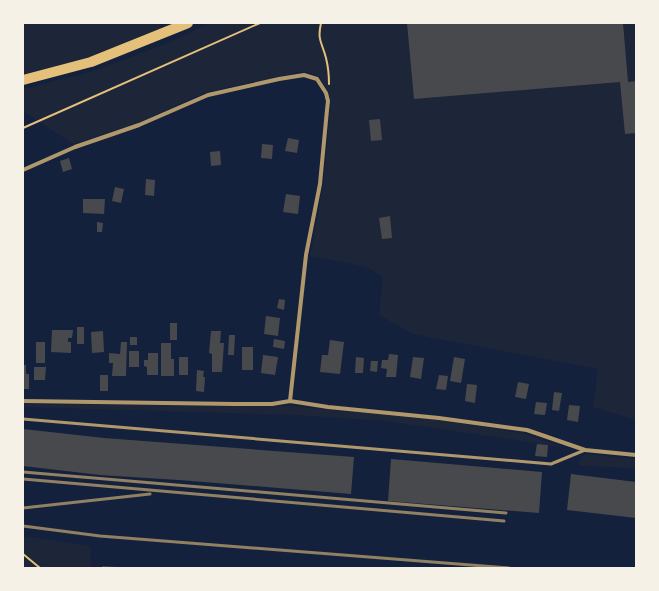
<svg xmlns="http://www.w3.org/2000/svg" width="659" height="591" font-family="'Sofia Sans Condensed',sans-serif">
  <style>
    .green { fill: #1d2539 }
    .building { fill: #48494c }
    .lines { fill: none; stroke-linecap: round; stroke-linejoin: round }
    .path { stroke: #e5c07b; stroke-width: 2 }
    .service { stroke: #b1986c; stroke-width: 3 }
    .minor { stroke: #b1986c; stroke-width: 4 }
    .primary { stroke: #e5c07b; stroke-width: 10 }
    .rail { stroke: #918062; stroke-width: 3 }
  </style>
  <rect width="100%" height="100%" fill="#14213d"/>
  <!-- green -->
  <path class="green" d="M23,23H160L163,34L23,80Z
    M210,23H636V302H635L636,310V420L593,407L598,369L413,334L379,315L383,277L367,267L310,256L323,186L331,102L328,91L320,77L304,71L206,92L138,123L73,144L23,111V89L94,71L168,43Z
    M23,404L289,406L439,420L481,426L526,434L562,447L386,421L295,415L23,407Z
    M585,454L636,459V468L578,466L579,460Z
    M23,536L90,546L91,568H23Z"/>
  <!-- building -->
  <path class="building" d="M407,23H623L628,82L636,81V133L625,134L620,82L414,99Z
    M380,119L382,140L371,141L369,120Z
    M288,138L299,140L297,153L285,151Z
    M262,144L273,145L272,159L261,158Z
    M220,151L221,165L211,166L210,152Z
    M69,158L72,169L63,172L60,161Z
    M146,179L155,180L154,196L145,195Z
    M115,187L124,189L121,203L112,201Z
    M286,194L300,196L298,214L283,212Z
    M83,199H105L104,214L83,213Z
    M390,216L392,238L382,239L379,218Z
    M97,222L103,223L102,232H97Z
    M279,299L285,300L284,310L277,308Z
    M266,316L280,318L278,336L264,334Z
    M170,323H177V340H170Z
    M77,327H84V344H77Z
    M52,330H73L72,338H68V342H71V353L51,352Z
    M103,331L104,352L92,353L91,332Z
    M211,331H221L220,343H224L222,372H212V354L209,353Z
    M229,335H235L234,355H228Z
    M130,337H137V345H130Z
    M274,339L285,341L284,349L273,347Z
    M330,340L344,342L340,374L320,372L322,355H328Z
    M36,342H45V363H36Z
    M121,342H127L126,376H112L113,363H109V353L120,354Z
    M161,343H171V359H174V376H161Z
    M242,347H253V370H242Z
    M129,351H139V367H129Z
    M148,353H158V375H147V367L144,366V360H148Z
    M389,354L398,355L396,377H386L387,369L381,368L382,360H388Z
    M263,355L278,357L275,375L261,373Z
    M179,357H188V375H179Z
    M356,357L364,358L363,373H355Z
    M413,357L424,358L421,379L410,377Z
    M454,357L465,359L461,383L450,381Z
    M371,361H378L377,372L370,371Z
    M23,365H26V374H29V389H23Z
    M34,367H46L45,380H34Z
    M197,370L204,371L203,377H205L204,392L196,391Z
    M100,375H108V391H100Z
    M439,375L448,376L446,390L436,389Z
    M518,382L529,384L526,399L515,397Z
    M467,384L477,385L475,403L465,401Z
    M554,392L562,393L559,411L552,410Z
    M536,402L547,403L545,415L534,414Z
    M569,405L580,406L578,422L567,420Z
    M23,429L104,438L354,457L351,494L179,480L100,475L23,466Z
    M537,444L548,445L547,457L535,456Z
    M391,459L542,472L539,513L388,501Z
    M571,474L636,482V518L567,510Z
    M102,566L118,567V568H102Z"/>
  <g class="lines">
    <!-- path -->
    <path class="path" d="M321,23C317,41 322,42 326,58C328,66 329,76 329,84
      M23,128L260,23
      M23,554L40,568"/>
    <!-- service -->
    <path class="service" d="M23,419L551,464L585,450"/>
    <!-- minor -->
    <path class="minor" d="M23,170L75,147L139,125L208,95L279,79L304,75L317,79L326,93L328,101L327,110L320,184L306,255L290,401
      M23,401L235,404H272L290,401L328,407L439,418L527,430L585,450L636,455"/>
    <!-- primary -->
    <path class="primary" d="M23,80L91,62L188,23"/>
    <!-- rail -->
    <path class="rail" d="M23,472L506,513
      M23,479L504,521
      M23,508L150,494
      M23,526L100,536L509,568"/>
  </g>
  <!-- border -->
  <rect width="659" height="591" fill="none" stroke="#f6f1e7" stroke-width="48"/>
</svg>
